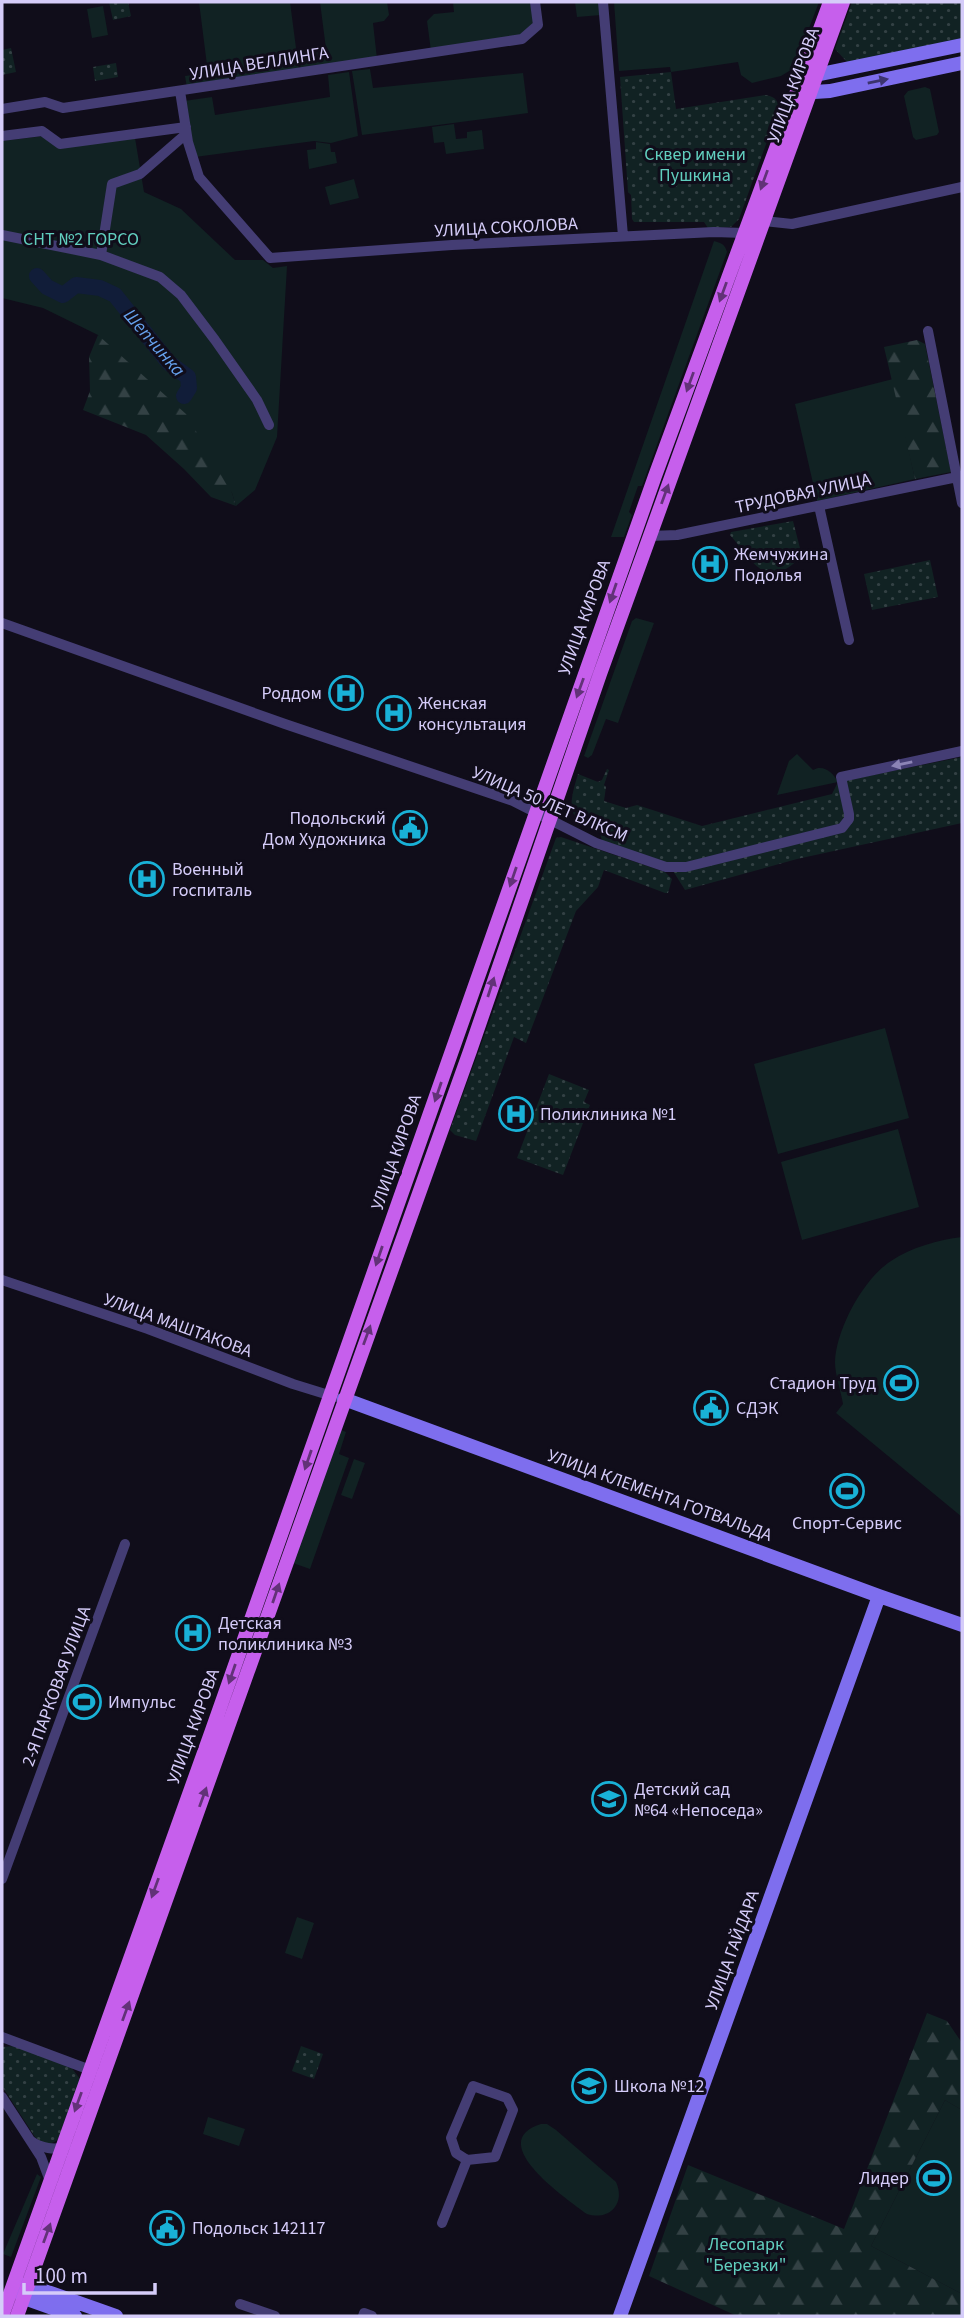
<svg xmlns="http://www.w3.org/2000/svg" width="964" height="2318" font-family="'Source Sans 3',sans-serif">
  <style>
    .green { fill: #112223 }
    .forest { fill: url(#forest-firs) }
    .park { fill: url(#park-dots) }
    .lines { fill: none; stroke-linecap: round; stroke-linejoin: round }
    .river { stroke: #111d39; stroke-width: 16 }
    .street { stroke: #443d74; stroke-width: 10 }
    .secondary { stroke: #7e6eee; stroke-width: 14 }
    .primary { stroke: #c65fec; stroke-width: 14 }
    .oneway { fill: #3c346f }
    .oneway2 { fill: #623278 }
    .oneway3 { fill: #8c84b6 }
    .labels { text-anchor: middle; stroke-width: 6; stroke-linejoin: round; paint-order: stroke }
    .street-label { font-size: 18px; fill: #d5ccf9; stroke: #100d1a }
    .park-label { font-size: 18px; fill: #61cfbf; stroke: #100d1a }
    .poi-label { font-size: 18px; fill: #d5ccf9; stroke: #100d1a; text-anchor: start }
    .water-label { font-size: 19px; font-style: italic; fill: #66a1ed; stroke: #100d1a }
  </style>
  <defs>
    <pattern id="forest-firs" width="22" height="20" patternUnits="userSpaceOnUse" patternTransform="scale(1.75)"><rect width="22" height="20" fill="#112223"/><path d="M5 1l3.5 6h-7zM16 11l3.5 6h-7z" fill="#334144"/></pattern>
    <pattern id="park-dots" width="8" height="8" patternUnits="userSpaceOnUse" patternTransform="scale(1.75)"><rect width="8" height="8" fill="#112223"/><path d="M2 2h.1M6 6h.1" fill="none" stroke="#334144" stroke-width="1.8" stroke-linecap="round"/></pattern>
  </defs>
  <rect width="100%" height="100%" fill="#100d1a"/>
  <!-- green -->
  <path class="green" d="M199,2H290L299,71L187,88L185,76L208,73Z
    M320,2H387L389,15L384,21L373,23L377,59L301,71L299,53L326,49Z
    M453,2H534L536,24L521,37L431,51L427,21L434,14L454,12Z
    M575,2H600L601,15L577,17Z
    M614,2H819L794,68L781,76L752,83L741,75L738,62L671,72L670,67L619,71Z
    M103,6L108,35L92,38L87,9Z
    M370,69L373,88L523,73L528,113L362,135L352,71Z
    M349,72L358,136L331,143L314,141L195,157L184,101L212,97L215,115L330,97L328,75Z
    M925,87L930,89L939,132L937,135L916,140L913,137L904,96L908,91Z
    M454,124L456,139L467,138V132L482,130L484,149L446,154L444,142L434,143L432,127Z
    M44,136L60,148L135,138L144,192L181,209L235,260H263L273,268L287,266L277,437L255,490L236,506L232,493L98,335L43,308L2,298V141Z
    M316,142L330,144L331,152H335L337,163L309,169L307,150L316,149Z
    M354,179L359,198L330,205L325,187Z
    M714,241C721,243 725,244 727,252L642,486H638L629,512L632,515L624,537H611Z
    M893,379L915,479L817,501L795,404Z
    M636,618L654,623L618,723L606,719L592,755L588,758L584,756L632,621Z
    M797,754L813,770C823,764 833,772 838,782L777,795L789,761Z
    M885,1028L909,1118L778,1154L754,1064Z
    M898,1129L919,1207L802,1240L781,1162Z
    M962,1237V1517L836,1413L843,1404C841,1391 835,1375 835,1362C836,1329 864,1278 891,1261C912,1247 938,1240 962,1237Z
    M341,1430L346,1432L339,1454L349,1458L310,1569L293,1563Z
    M354,1459L365,1463L352,1499L341,1495Z
    M297,1917L314,1923L302,1959L285,1953Z
    M945,2100L962,2110V2294L871,2246Z
    M208,2117L245,2129L239,2146L203,2134Z
    M541,2124H547L556,2130L616,2182C626,2204 609,2221 587,2214C567,2199 483,2142 541,2124Z
    M37,2174L41,2177L11,2257L3,2254Z"/>
  <!-- forest -->
  <path class="forest" d="M98,335L186,414L232,493L236,506L211,497L184,469L146,435L83,410L90,391L89,357Z
    M917,340L925,344L951,472L915,479L884,347Z
    M927,2013L947,2021L962,2043V2110L945,2100L871,2246L962,2294V2316H737L649,2276L688,2165L844,2229Z"/>
  <!-- park -->
  <path class="park" d="M109,2H128L131,16L113,20Z
    M852,2H962V40L848,63L835,49Z
    M11,48L16,72L2,75V50Z
    M116,63L118,77L95,81L93,67Z
    M671,72L676,109L765,95C773,96 778,99 779,108L739,219L731,227L708,228L704,222H634L632,219L631,195L628,192L620,77Z
    M793,521L802,556C766,592 755,564 730,535L731,532Z
    M930,560L938,597L872,610L864,574Z
    M962,757V823L797,859L685,890L668,863L602,841L600,833C566,820 568,807 578,774L598,782L602,780L607,769L609,770L604,785L606,787L604,801L626,808L637,805L702,826L832,794L838,782Z
    M561,837L665,872L672,879L668,893H665L604,870L598,887L576,911L526,1043L514,1037L476,1141L455,1135L450,1130L556,838Z
    M549,1074L589,1090L584,1102L590,1105L563,1175L517,1158Z
    M15,2046L71,2067L80,2079C76,2091 65,2130 59,2138C52,2147 42,2143 35,2137L2,2086V2047Z
    M301,2046L323,2054L314,2079L292,2071Z"/>
  <g class="lines">
    <!-- river -->
    <path class="river" d="M37,276L47,287L63,295L76,285L100,288L115,295L169,363L188,377L189,388L184,396"/>
    <!-- street -->
    <path class="street" d="M603,2L623,236
      M180,91L188,142L199,177L270,258L452,245L714,232L744,233
      M2,109L45,102L63,108L522,39L538,25L535,2
      M2,136L42,131L60,144L186,127
      M764,221L792,224L962,187
      M2,235L101,255L160,277L181,295L215,340L257,400L269,425
      M101,255L112,184L140,174L186,134
      M928,331L962,503
      M819,506L849,640
      M650,536L677,535L962,476
      M2,623L285,724L513,801L596,843L666,867H686L842,828L849,819V814L841,777L962,751
      M2,1280L148,1329L293,1384L335,1397
      M2,1879L125,1544
      M2,2037L93,2071
      M473,2086L507,2098L513,2110L495,2157L467,2160L456,2153L451,2138Z
      M2,2097L41,2157L50,2181
      M31,2141C40,2148 56,2151 66,2146
      M442,2223L467,2160
      M240,2304L275,2316
      M363,2316L364,2313L372,2316"/>
    <!-- secondary -->
    <path class="secondary" d="M806,77L962,45
      M799,93L830,91L962,63
      M344,1399L879,1596L962,1625
      M18,2285H28L116,2316
      M17,2290L24,2298L75,2316
      M620,2316L879,1596"/>
    <!-- primary -->
    <path class="primary" d="M2,2316L211,1733L655,476L830,2
      M17,2316L470,1051L600,674L843,2"/>
  </g>
  <!-- one-way arrows -->
  <defs><path id="oneway-solid" d="M-6-.8H1V-3.2L6.5 0L1 3.2V.8H-6Z" transform="scale(1.75)"/></defs>
  <use class="oneway" href="#oneway-solid" transform="translate(878 81) rotate(-12)"/>
  <g class="oneway2">
    <use href="#oneway-solid" transform="translate(764 180) rotate(110)"/>
    <use href="#oneway-solid" transform="translate(723 292) rotate(110)"/>
    <use href="#oneway-solid" transform="translate(690 382) rotate(110)"/>
    <use href="#oneway-solid" transform="translate(665 494) rotate(-70)"/>
    <use href="#oneway-solid" transform="translate(613 593) rotate(109)"/>
    <use href="#oneway-solid" transform="translate(580 688) rotate(110)"/>
    <use href="#oneway-solid" transform="translate(513 877) rotate(109)"/>
    <use href="#oneway-solid" transform="translate(491 987) rotate(-72)"/>
    <use href="#oneway-solid" transform="translate(438 1092) rotate(109)"/>
    <use href="#oneway-solid" transform="translate(379 1256) rotate(109)"/>
    <use href="#oneway-solid" transform="translate(367 1335) rotate(-70)"/>
    <use href="#oneway-solid" transform="translate(308 1460) rotate(109)"/>
    <use href="#oneway-solid" transform="translate(276 1593) rotate(-71)"/>
    <use href="#oneway-solid" transform="translate(232 1674) rotate(109)"/>
    <use href="#oneway-solid" transform="translate(203 1797) rotate(-70)"/>
    <use href="#oneway-solid" transform="translate(155 1888) rotate(110)"/>
    <use href="#oneway-solid" transform="translate(126 2011) rotate(-70)"/>
    <use href="#oneway-solid" transform="translate(78 2102) rotate(110)"/>
    <use href="#oneway-solid" transform="translate(47 2233) rotate(-70)"/>
  </g>
  <use class="oneway3" href="#oneway-solid" transform="translate(902 764) rotate(168)"/>
  <!-- icons -->
  <defs>
    <g id="hospital-ring" transform="scale(1.75)"><circle r="9.5" fill="#100d1a" stroke="#19b1d7" stroke-width="1.5"/><path d="M-5-5h3v3.5h4V-5h3V5h-3V1.5h-4V5h-3Z" fill="#19b1d7"/></g>
    <g id="civic-ring" transform="scale(1.75)"><circle r="9.5" fill="#100d1a" stroke="#19b1d7" stroke-width="1.5"/><path d="M-.6-6.5H3V-4.5H.6V-3L4-1V1h2V6H-6V1h2V-1L-.6-3ZM-1.2 2.5V6h2.4V2.5Z" fill="#19b1d7"/></g>
    <g id="stadium-ring" transform="scale(1.75)"><circle r="9.5" fill="#100d1a" stroke="#19b1d7" stroke-width="1.5"/><path d="M0-5a6.5 5 0 1 0 0 10a6.5 5 0 1 0 0-10ZM-3.5-1.8h7v3.6h-7Z" fill="#19b1d7"/></g>
    <g id="school-ring" transform="scale(1.75)"><circle r="9.5" fill="#100d1a" stroke="#19b1d7" stroke-width="1.5"/><path d="M0-5L7-2L0 1L-7-2ZM-4 1L0 2.5L4 1V4Q0 6-4 4Z" fill="#19b1d7"/></g>
  </defs>
  <g fill-rule="evenodd">
    <use href="#hospital-ring" x="710" y="564"/>
    <use href="#hospital-ring" x="346" y="693"/>
    <use href="#hospital-ring" x="394" y="713"/>
    <use href="#civic-ring" x="410" y="828"/>
    <use href="#hospital-ring" x="147" y="879"/>
    <use href="#hospital-ring" x="516" y="1114"/>
    <use href="#stadium-ring" x="901" y="1383"/>
    <use href="#civic-ring" x="711" y="1408"/>
    <use href="#stadium-ring" x="847" y="1491"/>
    <use href="#hospital-ring" x="193" y="1633"/>
    <use href="#stadium-ring" x="84" y="1702"/>
    <use href="#school-ring" x="609" y="1799"/>
    <use href="#school-ring" x="589" y="2086"/>
    <use href="#stadium-ring" x="934" y="2178"/>
    <use href="#civic-ring" x="167" y="2228"/>
  </g>
  <g class="labels">
    <!-- street labels -->
    <g class="street-label">
      <text transform="translate(259 63) rotate(-9)" y="6">УЛИЦА ВЕЛЛИНГА</text>
      <text transform="translate(793 85) rotate(-70)" y="6">УЛИЦА КИРОВА</text>
      <text transform="translate(506 227) rotate(-3)" y="6">УЛИЦА СОКОЛОВА</text>
      <text transform="translate(803 493) rotate(-12)" y="6">ТРУДОВАЯ УЛИЦА</text>
      <text transform="translate(584 617) rotate(-70)" y="6">УЛИЦА КИРОВА</text>
      <text transform="translate(550 804) rotate(23)" y="6">УЛИЦА 50 ЛЕТ ВЛКСМ</text>
      <text transform="translate(396 1152) rotate(-71)" y="6">УЛИЦА КИРОВА</text>
      <text transform="translate(178 1325) rotate(20)" y="6">УЛИЦА МАШТАКОВА</text>
      <text transform="translate(660 1495) rotate(20)" y="6">УЛИЦА КЛЕМЕНТА ГОТВАЛЬДА</text>
      <text transform="translate(56 1686) rotate(-70)" y="6">2-Я ПАРКОВАЯ УЛИЦА</text>
      <text transform="translate(193 1726) rotate(-70)" y="6">УЛИЦА КИРОВА</text>
      <text transform="translate(732 1950) rotate(-70)" y="6">УЛИЦА ГАЙДАРА</text>
    </g>
    <!-- park labels -->
    <g class="park-label">
      <text x="695" y="160">Сквер имени<tspan x="695" dy="21">Пушкина</tspan></text>
      <text x="81" y="245">СНТ №2 ГОРСО</text>
      <text x="746" y="2250">Лесопарк<tspan x="746" dy="21">"Березки"</tspan></text>
    </g>
    <!-- poi labels -->
    <g class="poi-label">
      <text x="734" y="560">Жемчужина<tspan x="734" dy="21">Подолья</tspan></text>
      <text x="322" y="699" text-anchor="end">Роддом</text>
      <text x="418" y="709">Женская<tspan x="418" dy="21">консультация</tspan></text>
      <text x="386" y="824" text-anchor="end">Подольский<tspan x="386" dy="21">Дом Художника</tspan></text>
      <text x="172" y="875">Военный<tspan x="172" dy="21">госпиталь</tspan></text>
      <text x="540" y="1120">Поликлиника №1</text>
      <text x="876" y="1389" text-anchor="end">Стадион Труд</text>
      <text x="736" y="1414">СДЭК</text>
      <text x="847" y="1529" text-anchor="middle">Спорт-Сервис</text>
      <text x="218" y="1629">Детская<tspan x="218" dy="21">поликлиника №3</tspan></text>
      <text x="108" y="1708">Импульс</text>
      <text x="634" y="1795">Детский сад<tspan x="634" dy="21">№64 «Непоседа»</tspan></text>
      <text x="614" y="2092">Школа №12</text>
      <text x="909" y="2184" text-anchor="end">Лидер</text>
      <text x="192" y="2234">Подольск 142117</text>
    </g>
    <!-- water labels -->
    <g class="water-label">
      <text transform="translate(155 342) rotate(49)" y="7">Шепчинка</text>
    </g>
  </g>
  <!-- border -->
  <rect width="964" height="2318" fill="none" stroke="#d5ccf9" stroke-width="7"/>
  <!-- scale -->
  <path d="M24 2283v10h131v-10" fill="none" stroke="#d5ccf9" stroke-width="3.5"/>
  <text x="35" y="2283" font-size="21" fill="#d5ccf9" stroke="#100d1a" stroke-width="5" paint-order="stroke">100 m</text>
</svg>
